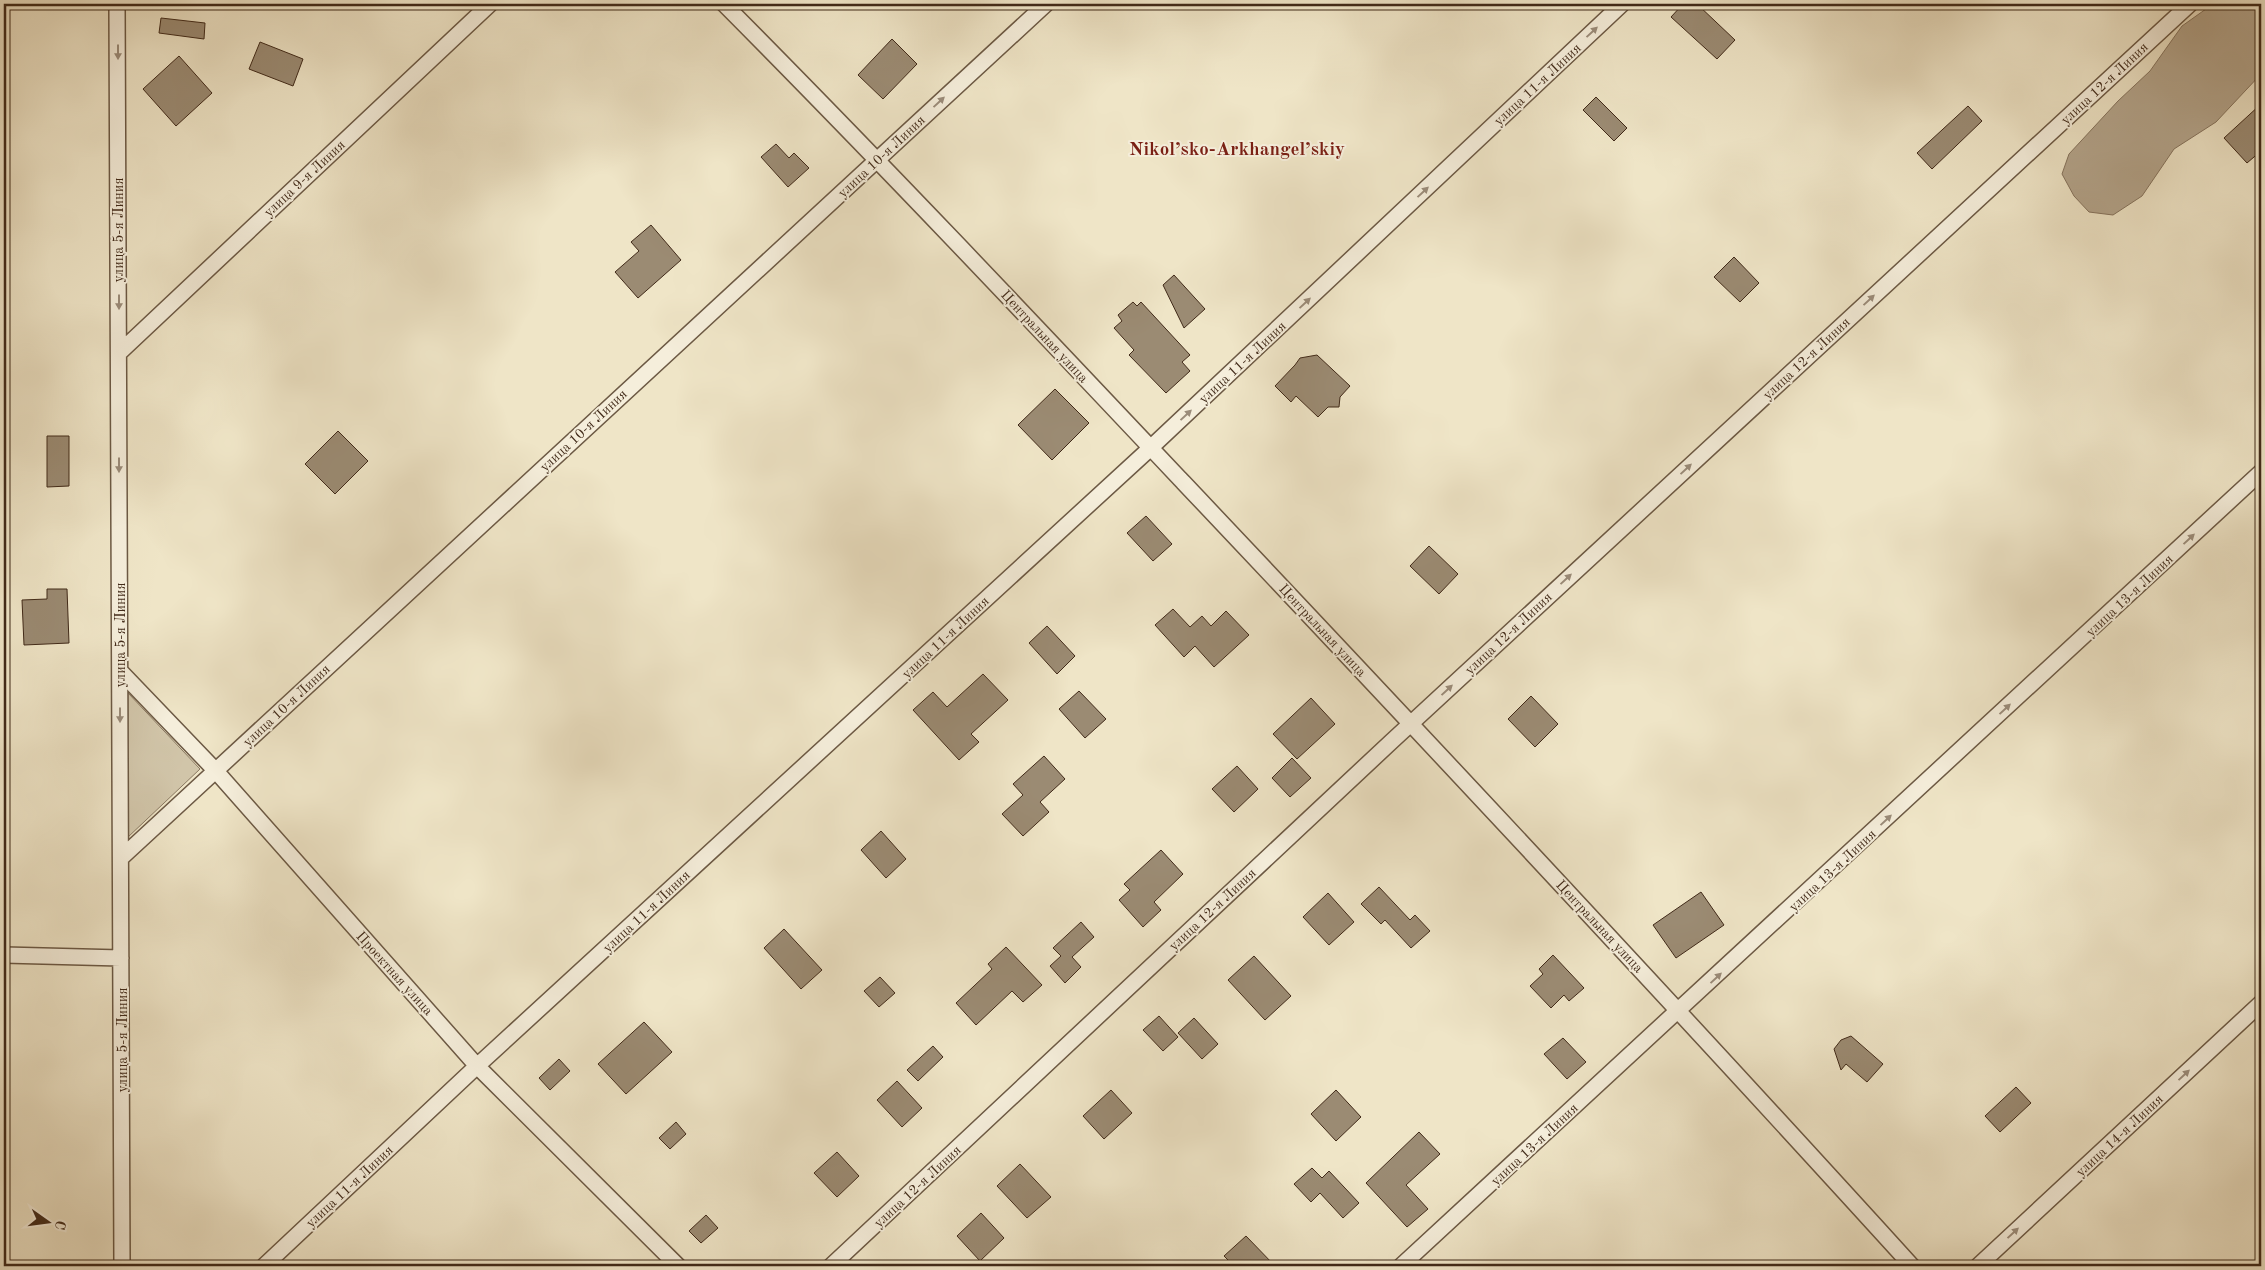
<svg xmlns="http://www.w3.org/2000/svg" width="2265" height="1270" font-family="'Old Standard TT',serif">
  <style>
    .green { fill: #d1c5a9; stroke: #897861 }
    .water { fill: #b4a58c; stroke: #86745e }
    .building { fill: #9b8b73; stroke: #412a19 }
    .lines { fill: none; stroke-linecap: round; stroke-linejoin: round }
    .street-casing { stroke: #6c5944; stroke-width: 18 }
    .street { stroke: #f5eedb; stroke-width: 15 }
    .oneway { fill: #9b8c7a }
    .labels { text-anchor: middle; stroke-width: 4; stroke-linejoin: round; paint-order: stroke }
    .street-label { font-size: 14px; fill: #412a19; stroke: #f5eedb }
    .district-label { font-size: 19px; font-weight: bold; fill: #7a1f14; stroke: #f5eedb }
  </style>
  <rect width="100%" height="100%" fill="#efe5c7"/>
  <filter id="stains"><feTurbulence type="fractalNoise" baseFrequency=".004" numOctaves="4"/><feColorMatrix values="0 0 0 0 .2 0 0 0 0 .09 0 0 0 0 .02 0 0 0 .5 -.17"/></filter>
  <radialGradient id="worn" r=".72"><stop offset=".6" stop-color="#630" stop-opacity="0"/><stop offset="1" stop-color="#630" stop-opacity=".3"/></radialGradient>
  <!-- green -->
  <path class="green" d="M128,693L200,769L127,838Z"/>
  <!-- water -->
  <path class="water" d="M2213,4H2261V74L2216,122L2174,149L2142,196L2113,215L2089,212L2074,196L2062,174L2069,154L2118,101L2150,71L2182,26Z"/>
  <!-- building -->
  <path class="building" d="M1683,4H1697L1735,40L1717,59L1671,17Z
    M161,18L205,23L204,39L159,33Z
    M892,39L917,64L883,99L858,75Z
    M260,42L303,59L293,86L249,69Z
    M179,56L212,93L176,126L143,89Z
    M1596,97L1627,128L1614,141L1583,110Z
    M2261,104V151L2247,163L2224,138Z
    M1968,106L1982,121L1932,169L1917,153Z
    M776,144L789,158L794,153L809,168L788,187L761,157Z
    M651,225L681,260L638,298L615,272L639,251L631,242Z
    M1734,257L1759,283L1740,302L1714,277Z
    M1174,275L1205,309L1184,328L1163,285Z
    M1133,302L1137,306L1141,302L1190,355L1182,362L1190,371L1166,393L1129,355L1134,350L1114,328L1122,321L1118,315Z
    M1317,355L1350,386L1340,397L1339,407H1328L1318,417L1296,396L1291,402L1275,386L1295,365L1300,358Z
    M1055,389L1089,423L1052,460L1018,425Z
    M338,431L368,461L335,494L305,464Z
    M47,436H69V486L47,487Z
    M1146,516L1172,544L1153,561L1127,533Z
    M1429,546L1458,574L1439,594L1410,566Z
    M47,589H67L69,643L24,645L22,600L47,599Z
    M1173,609L1190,627L1202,616L1211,626L1226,611L1249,635L1214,667L1195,646L1184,657L1155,625Z
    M1047,626L1075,656L1057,674L1029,643Z
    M983,674L1008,700L971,734L979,742L959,760L913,710L933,692L947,707Z
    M1079,691L1106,719L1085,738L1059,709Z
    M1531,696L1558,724L1535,747L1508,719Z
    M1311,698L1335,724L1297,759L1273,734Z
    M1044,756L1065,779L1040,802L1049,812L1023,836L1002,814L1023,795L1013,784Z
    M1292,758L1311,778L1290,797L1272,778Z
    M1237,766L1258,789L1234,812L1212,789Z
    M881,831L906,859L886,878L861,850Z
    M1161,850L1183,874L1154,902L1161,910L1143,927L1119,900L1130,890L1124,884Z
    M1379,887L1410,920L1415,915L1430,931L1411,948L1385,920L1381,924L1361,904Z
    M1701,892L1724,925L1676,958L1653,925Z
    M1328,893L1354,922L1329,945L1303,917Z
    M1081,922L1094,937L1072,957L1081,967L1065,983L1050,966L1061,956L1053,948Z
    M784,929L822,970L801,989L764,948Z
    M1006,947L1042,985L1023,1002L1012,991L976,1025L956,1003L992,969L988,964Z
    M1553,955L1584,988L1569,1001L1564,995L1551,1008L1530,986L1543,974L1539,969Z
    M1254,956L1291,996L1265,1020L1228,980Z
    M880,977L895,993L879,1007L864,991Z
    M1159,1016L1178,1037L1163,1051L1143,1030Z
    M1194,1018L1218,1044L1202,1059L1178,1033Z
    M644,1022L672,1052L626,1094L598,1064Z
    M1851,1036L1883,1064L1867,1082L1846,1064L1841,1070L1834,1049L1841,1040Z
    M1563,1038L1586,1062L1567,1079L1544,1054Z
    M933,1046L943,1057L918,1081L907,1070Z
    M559,1059L570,1071L550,1090L539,1078Z
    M897,1081L922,1108L902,1127L877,1100Z
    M2016,1087L2031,1103L2000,1132L1985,1116Z
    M1111,1090L1132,1113L1104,1139L1083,1116Z
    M1336,1090L1361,1117L1336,1141L1311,1114Z
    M676,1122L686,1134L670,1149L659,1138Z
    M1419,1132L1440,1154L1406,1185L1428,1209L1407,1227L1366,1183Z
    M837,1152L859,1176L837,1197L814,1173Z
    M1020,1164L1051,1197L1027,1218L997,1186Z
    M1312,1168L1322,1178L1329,1171L1359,1203L1343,1218L1320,1193L1311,1202L1294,1184Z
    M981,1213L1004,1238L980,1261L957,1236Z
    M706,1215L718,1228L701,1243L689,1231Z
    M1246,1236L1275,1266H1234L1224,1256Z"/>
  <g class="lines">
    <!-- street casing -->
    <g class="street-casing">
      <path id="street" d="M117,4L122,1266
        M724,4C880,161 1031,321 1183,482C1428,741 1672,1002 1912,1266
        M119,353L490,4
        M120,671L215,770L477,1066L678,1266
        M121,858L1046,4
        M4,955L121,958
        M264,1266L477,1066L1144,454L1622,4
        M831,1266L1392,741L2190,4
        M1401,1266L2261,472
        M1978,1266L2261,1003"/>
    </g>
    <!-- street -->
    <use href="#street" class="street"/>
  </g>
  <!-- one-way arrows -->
  <defs><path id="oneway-solid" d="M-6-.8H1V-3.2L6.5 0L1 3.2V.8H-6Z" transform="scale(1.25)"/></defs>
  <g class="oneway">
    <use href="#oneway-solid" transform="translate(1592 32) rotate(-43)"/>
    <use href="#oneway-solid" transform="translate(118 52) rotate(90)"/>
    <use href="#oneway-solid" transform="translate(939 102) rotate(-43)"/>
    <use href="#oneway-solid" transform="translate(1423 192) rotate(-43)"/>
    <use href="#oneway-solid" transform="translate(1869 300) rotate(-43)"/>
    <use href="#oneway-solid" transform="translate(119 302) rotate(90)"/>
    <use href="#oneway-solid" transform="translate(1305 303) rotate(-43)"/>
    <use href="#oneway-solid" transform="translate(1186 415) rotate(-43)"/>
    <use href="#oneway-solid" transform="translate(119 465) rotate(90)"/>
    <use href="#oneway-solid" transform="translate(1686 469) rotate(-43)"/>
    <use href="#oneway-solid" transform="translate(2189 539) rotate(-43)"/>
    <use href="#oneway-solid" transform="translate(1566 579) rotate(-43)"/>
    <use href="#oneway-solid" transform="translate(1447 690) rotate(-43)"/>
    <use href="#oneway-solid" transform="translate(2005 709) rotate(-43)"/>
    <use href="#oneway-solid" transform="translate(120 715) rotate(90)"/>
    <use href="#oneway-solid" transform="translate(1886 820) rotate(-43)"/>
    <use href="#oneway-solid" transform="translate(1716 978) rotate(-43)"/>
    <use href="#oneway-solid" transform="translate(2184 1075) rotate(-43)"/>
    <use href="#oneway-solid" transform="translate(2013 1233) rotate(-43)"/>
  </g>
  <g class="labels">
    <!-- street labels -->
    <g class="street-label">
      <text transform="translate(2104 83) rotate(-43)" y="5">улица 12-я Линия</text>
      <text transform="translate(1537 84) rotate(-43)" y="5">улица 11-я Линия</text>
      <text transform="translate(881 156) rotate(-43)" y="5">улица 10-я Линия</text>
      <text transform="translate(304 178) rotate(-43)" y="5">улица 9-я Линия</text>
      <text transform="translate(118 230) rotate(-90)" y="5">улица 5-я Линия</text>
      <text transform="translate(1045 336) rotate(47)" y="5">Центральная улица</text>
      <text transform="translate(1806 358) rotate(-43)" y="5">улица 12-я Линия</text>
      <text transform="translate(1242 362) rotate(-43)" y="5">улица 11-я Линия</text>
      <text transform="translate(583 430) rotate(-43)" y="5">улица 10-я Линия</text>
      <text transform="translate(2129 595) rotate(-43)" y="5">улица 13-я Линия</text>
      <text transform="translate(1323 630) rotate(47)" y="5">Центральная улица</text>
      <text transform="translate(1508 633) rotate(-43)" y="5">улица 12-я Линия</text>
      <text transform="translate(120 635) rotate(-90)" y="5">улица 5-я Линия</text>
      <text transform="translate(945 637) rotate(-43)" y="5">улица 11-я Линия</text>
      <text transform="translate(286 705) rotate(-43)" y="5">улица 10-я Линия</text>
      <text transform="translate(1832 870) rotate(-43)" y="5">улица 13-я Линия</text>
      <text transform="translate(1212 909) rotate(-43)" y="5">улица 12-я Линия</text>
      <text transform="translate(646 911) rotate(-43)" y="5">улица 11-я Линия</text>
      <text transform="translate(1600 926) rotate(47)" y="5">Центральная улица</text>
      <text transform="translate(395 973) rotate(48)" y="5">Проектная улица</text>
      <text transform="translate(122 1040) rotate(-90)" y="5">улица 5-я Линия</text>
      <text transform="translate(2119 1135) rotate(-43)" y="5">улица 14-я Линия</text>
      <text transform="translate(1534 1144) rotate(-43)" y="5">улица 13-я Линия</text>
      <text transform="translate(349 1186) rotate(-43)" y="5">улица 11-я Линия</text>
      <text transform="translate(917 1186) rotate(-43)" y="5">улица 12-я Линия</text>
    </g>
    <!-- district labels -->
    <g class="district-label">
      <text x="1237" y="155">Nikol’sko-Arkhangel’skiy</text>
    </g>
  </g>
  <!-- margin -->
  <rect width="2265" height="1270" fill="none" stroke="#efe5c7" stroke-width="20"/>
  <rect x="5" y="5" width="2255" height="1260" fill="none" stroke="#412a19" stroke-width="2.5"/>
  <rect x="10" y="10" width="2245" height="1250" fill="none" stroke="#412a19"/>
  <!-- north arrow -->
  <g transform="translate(48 1222) rotate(104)" stroke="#f5eedb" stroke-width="4" paint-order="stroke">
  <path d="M0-4L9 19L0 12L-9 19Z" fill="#412a19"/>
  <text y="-8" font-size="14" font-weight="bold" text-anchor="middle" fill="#412a19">С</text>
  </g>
  <rect width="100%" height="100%" filter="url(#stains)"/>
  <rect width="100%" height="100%" fill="url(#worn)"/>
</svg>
